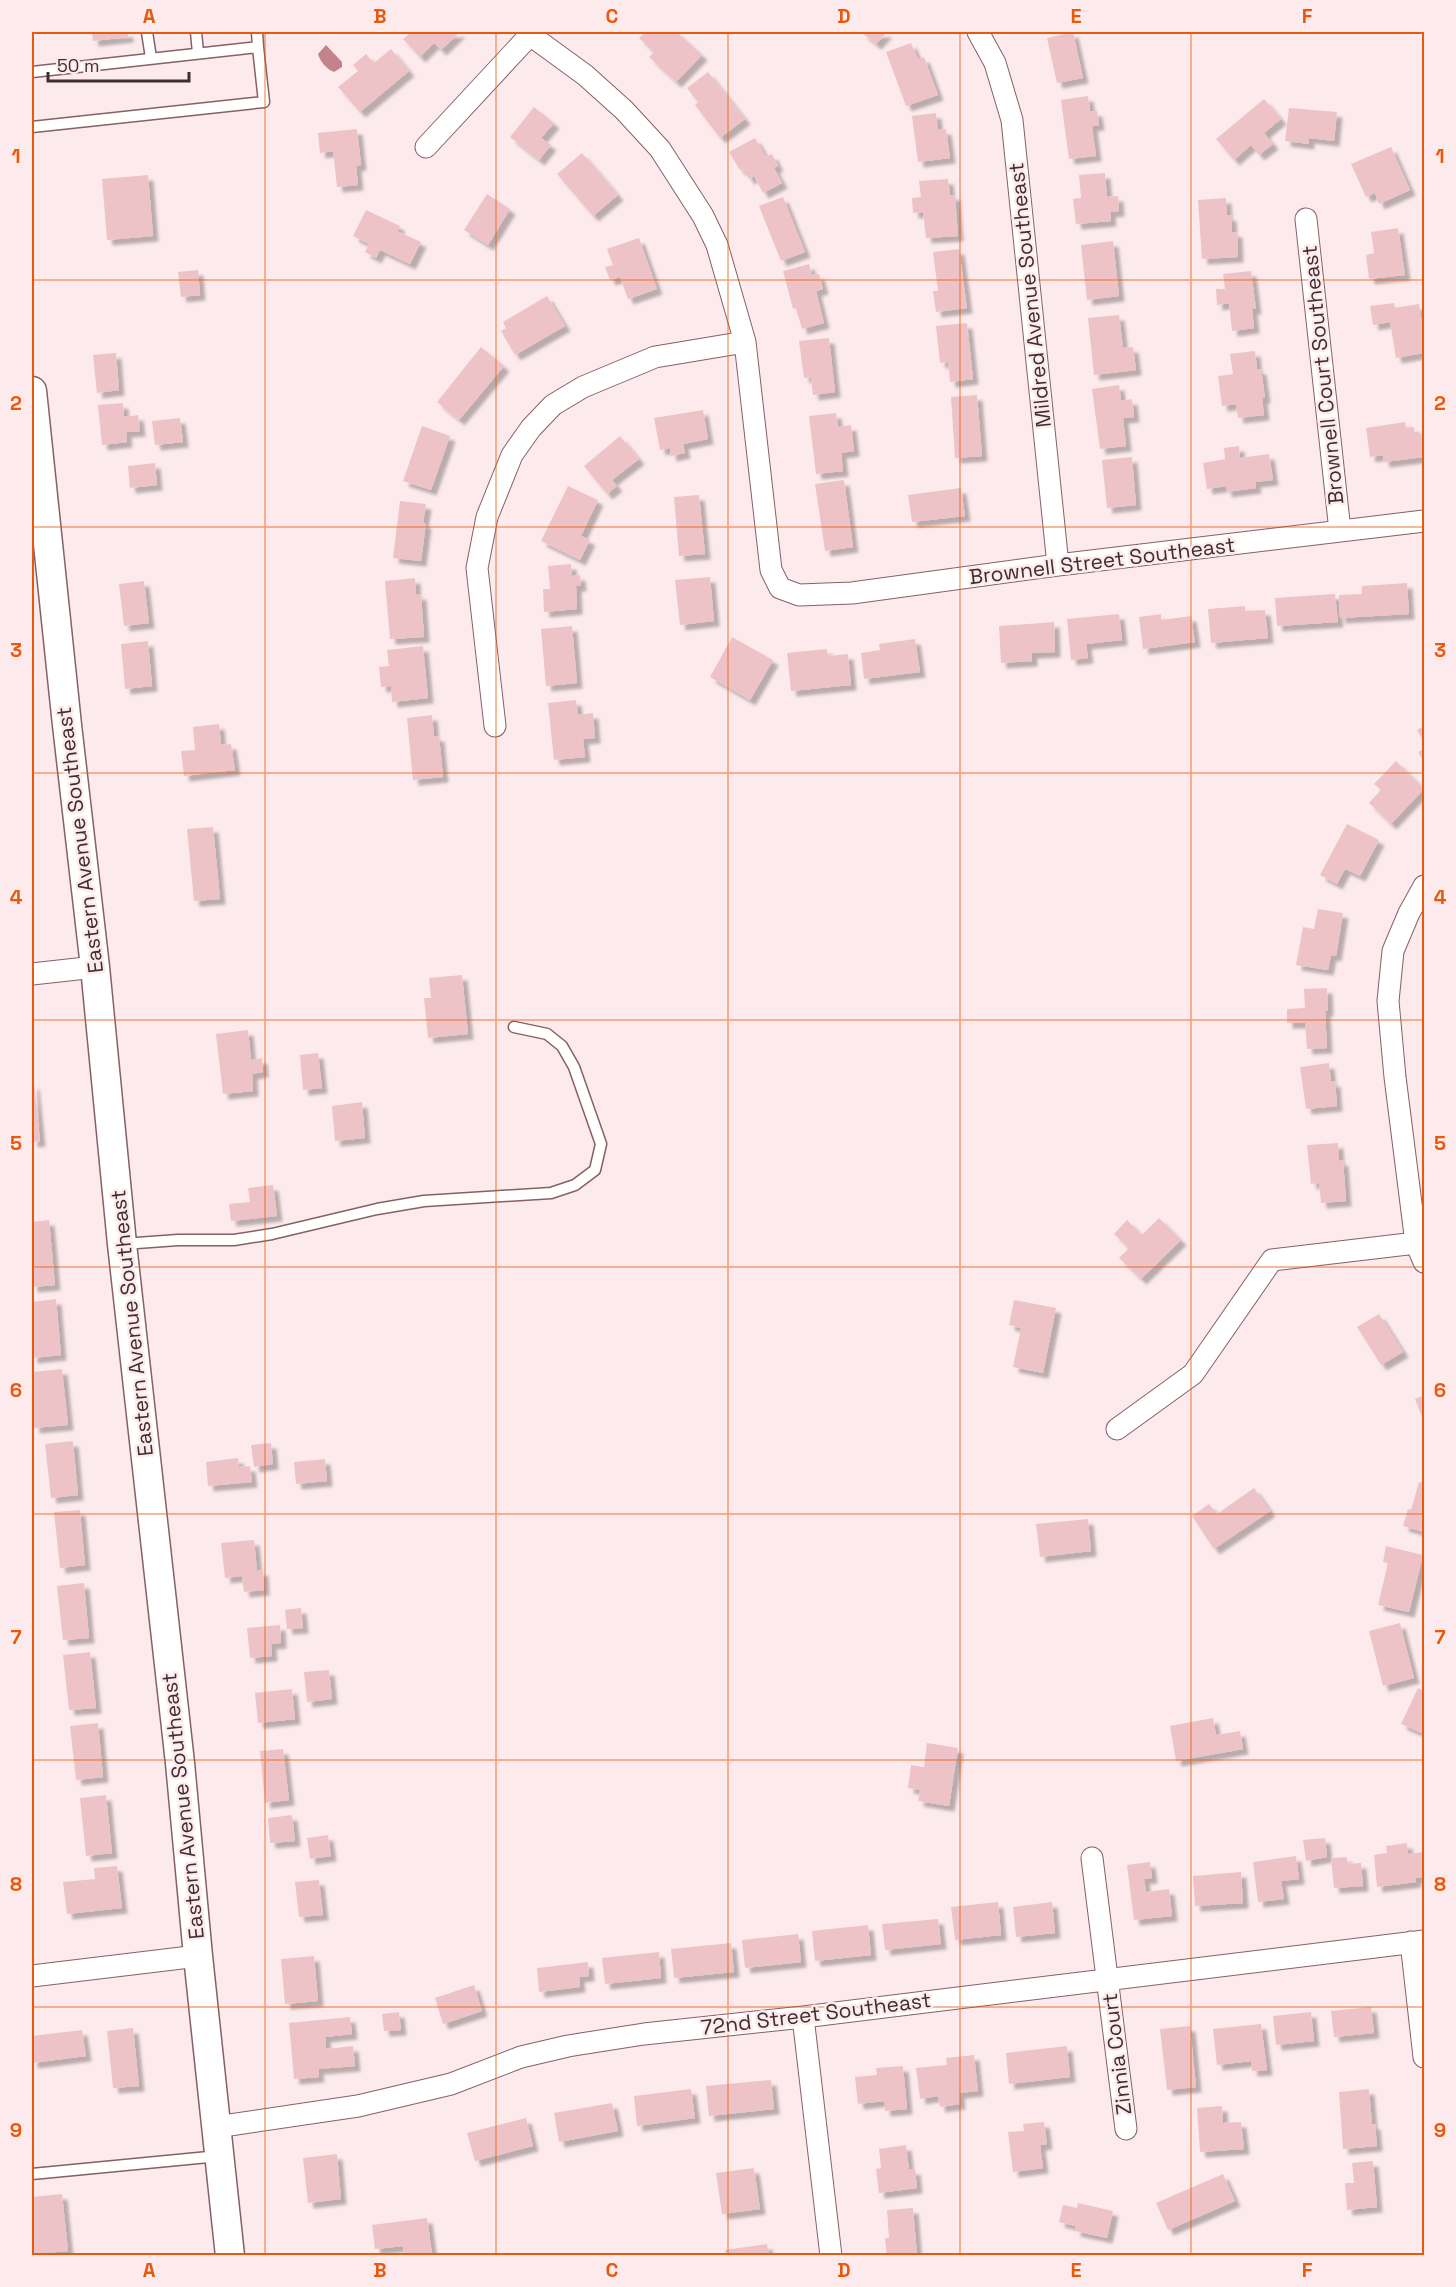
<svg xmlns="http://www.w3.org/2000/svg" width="1456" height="2287" font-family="'Space Grotesk',sans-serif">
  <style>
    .water { fill: #c3838b }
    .building { fill: #eec3c8; filter: url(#shadow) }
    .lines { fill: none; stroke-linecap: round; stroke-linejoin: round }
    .lane-casing { stroke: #866065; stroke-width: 13 }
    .street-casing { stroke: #866065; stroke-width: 23 }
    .secondary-casing { stroke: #866065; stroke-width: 31 }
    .lane { stroke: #fff; stroke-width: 10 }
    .street { stroke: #fff; stroke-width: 21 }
    .secondary { stroke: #fff; stroke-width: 28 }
    .grid { fill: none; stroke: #e8590c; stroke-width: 1.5; stroke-opacity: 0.55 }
    .labels { text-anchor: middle; stroke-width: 5; stroke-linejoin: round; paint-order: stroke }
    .street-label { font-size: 21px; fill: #3e2e30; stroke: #fdeaec }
    .neatline { fill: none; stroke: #e8590c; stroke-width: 2 }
    .grid-label { font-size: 20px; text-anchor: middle; font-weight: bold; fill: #e8590c }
  </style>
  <defs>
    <filter id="shadow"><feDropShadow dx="5.5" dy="5.5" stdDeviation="1.5" flood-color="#0004"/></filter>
  </defs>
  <rect width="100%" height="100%" fill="#fdeaec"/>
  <!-- water -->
  <path class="water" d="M326,45L342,62V67L334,72C326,69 320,61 318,54Z"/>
  <!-- building -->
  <path class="building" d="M92,32H128V37L93,41Z
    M411,32H460L441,50L434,43L420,57L403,39Z
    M646,32H677L702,55L676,82L649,57L654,52L639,38Z
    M861,32H887L876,44Z
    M1073,32L1083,78L1057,83L1047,38Z
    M911,43L918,59L924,57L938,95L906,106L886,52Z
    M391,49L409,71L360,112L338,87L358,71L353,65L366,54L374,63Z
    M708,72L745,119L720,138L695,105L698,102L687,88Z
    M1088,96L1090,111H1097L1099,125L1092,126L1096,156L1069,159L1061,100Z
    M1264,99L1281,119L1264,133L1273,144L1259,155L1251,145L1234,160L1216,139Z
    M534,107L554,123L541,138L551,145L539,160L510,137Z
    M1289,108L1337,112L1334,141L1309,138V144L1285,141Z
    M936,113L938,130L946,129L950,158L918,162L912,116Z
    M357,129L361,165L356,166L358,185L337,187L333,151L320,153L318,133Z
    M755,138L766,157L772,154L778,166L774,168L782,183L763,193L754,176L749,179L743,169L740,170L729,152Z
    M1391,147L1410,190L1379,204L1375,193L1366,197L1351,164Z
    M582,153L618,195L593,216L557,174Z
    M1105,173L1107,197L1118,196L1119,211L1110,212L1111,221L1076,224L1073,199L1081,198L1079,175Z
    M148,175L153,236L107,240L102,179Z
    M948,179L950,195H955L958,236L926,238L923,212L913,213L912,198L921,197L919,181Z
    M487,194L510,209L488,245L464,230Z
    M783,197L805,252L781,261L759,206Z
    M1226,198L1227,216L1231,215L1232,232H1237L1238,257L1202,259L1198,200Z
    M366,210L400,226L397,231L421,242L410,264L380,250L376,258L365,252L369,244L353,236Z
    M1398,228L1405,275L1369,279L1366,255L1374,253L1371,232Z
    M639,238L657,289L628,299L620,277L610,280L605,267L613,265L607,249Z
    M1113,241L1119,296L1087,300L1081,245Z
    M959,249L967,308L936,312L933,291H938L933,252Z
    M809,264L812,275L819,274L823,289L816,291L824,323L802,329L796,308L793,309L783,271Z
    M198,270L200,295L181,297L178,272Z
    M1251,271L1256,309H1252L1254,328L1232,331L1229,303L1217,305L1216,289H1225L1223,274Z
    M547,296L565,326L515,355L501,331L506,328L503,322Z
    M1394,303L1395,308L1419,304L1424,337V353L1396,358L1390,322L1373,325L1370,306Z
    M1119,315L1123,348L1133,347L1136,370L1094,375L1088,318Z
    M967,323L973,379L950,382L948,362L940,363L936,326Z
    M829,338L835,392L813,395L811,377L804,378L799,341Z
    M481,347L504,366L459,420L437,402Z
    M1255,351L1257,369H1261L1265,398H1262L1264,415L1238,418L1236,404L1222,406L1218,376L1233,374L1230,354Z
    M116,353L119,390L97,393L93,355Z
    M1119,385L1121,401L1132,399L1134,417L1123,418L1126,446L1100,449L1092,389Z
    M977,395L982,456L955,458L951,397Z
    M123,403L124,417L138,415L140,431L126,432L127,442L102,445L98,405Z
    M703,410L708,439L683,444L685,453L671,456L670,448L660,450L654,418Z
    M836,413L838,427L851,425L854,451L841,453L843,471L816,474L809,416Z
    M180,418L183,442L155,445L152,421Z
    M1405,422L1406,428L1414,427L1415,435L1424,433V457L1384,462L1383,455L1370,457L1366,428Z
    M422,426L450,436L431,490L403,481Z
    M620,436L639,459L612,480L617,486L607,494L584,466Z
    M1239,446L1240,458L1269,454L1273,480L1255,482L1256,488L1226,492V486L1207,489L1203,463L1225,459L1224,448Z
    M1132,457L1136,505L1107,508L1102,460Z
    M155,463L157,485L130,488L128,466Z
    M844,480L853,547L825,551L815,484Z
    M568,486L598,500L581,536L590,540L580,560L541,541Z
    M961,488L965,516L912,522L908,495Z
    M699,495L705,554L679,556L674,497Z
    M400,501L426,504L423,523H426L421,561L393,558Z
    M571,564L572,576L580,575L581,586H576L577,609L544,612L543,589H550L548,566Z
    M710,577L714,621L680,625L675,580Z
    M415,578L416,595L421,594L424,637L390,639L385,581Z
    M144,581L149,623L124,626L119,584Z
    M1407,583L1409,614L1340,618L1339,595L1362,594V586Z
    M1335,594L1338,622L1277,626L1275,598Z
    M1245,606V611L1265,610L1268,638L1211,643L1208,609Z
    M1119,614L1122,640L1086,644L1088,658L1071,660L1067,619Z
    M1161,614V620L1191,616L1195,642L1143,649L1139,617Z
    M1054,622L1055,652L1032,653V661L1001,663L999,626Z
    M572,626L577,683L546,686L541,629Z
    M732,637L773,660L750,700L710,677Z
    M915,639L920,672L864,679L861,653L880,650L879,644Z
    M148,641L152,686L125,689L121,644Z
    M423,646L428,698L392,702L391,686L381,687L379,667L389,666L387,650Z
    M827,649L828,656L848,654L851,685L791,691L787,653Z
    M576,700L578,715L593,713L595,738L583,739L585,757L554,760L548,703Z
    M432,715L434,736H439L443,777L413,780L407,718Z
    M219,724L221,745L231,744L235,770L184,776L181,751L195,750L193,727Z
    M1424,726V742L1417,730Z
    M1424,749V762L1418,752Z
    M1396,761L1424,789L1391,824L1369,803L1381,790L1374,784Z
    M1347,824L1379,840L1360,876L1345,869L1337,884L1320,875Z
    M213,827L220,899L194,901L187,829Z
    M1318,909L1343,913L1336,956L1331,955L1328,970L1296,965L1303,927L1314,929Z
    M462,975L468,1034L428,1038L424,998H431L429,978Z
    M1327,988L1328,1011H1325L1327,1048L1307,1049L1305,1023H1287V1009L1305,1008L1304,989Z
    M248,1030L251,1060L262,1058L263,1072L252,1074L253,1091L223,1094L216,1034Z
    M318,1053L322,1088L303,1090L300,1055Z
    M1329,1063L1331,1082L1335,1081L1337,1106L1306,1109L1300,1067Z
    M32,1084H34L40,1141L32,1142Z
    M362,1102L365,1138L335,1141L332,1106Z
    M1338,1143L1339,1161L1343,1160L1346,1201L1321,1203L1319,1183L1311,1184L1307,1145Z
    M273,1185L277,1216L231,1221L229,1204L250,1202L248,1188Z
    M1159,1218L1181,1240L1141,1279L1119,1258L1129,1248L1114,1234L1127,1220L1142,1235Z
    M49,1220L55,1285L32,1287V1222Z
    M56,1299L61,1355L32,1358V1302Z
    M1014,1300L1056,1308L1043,1373L1013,1367L1021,1328L1009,1325Z
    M1379,1314L1403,1352L1381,1365L1357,1327Z
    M62,1369L68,1425L34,1428L32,1372Z
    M1424,1395V1422L1415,1399Z
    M73,1441L78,1495L51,1498L45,1444Z
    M271,1443L273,1464L254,1467L251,1445Z
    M238,1458L239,1467L250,1466L252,1482L208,1486L206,1462Z
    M325,1459L327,1481L296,1484L294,1462Z
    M1419,1482L1424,1483V1532L1403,1526L1408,1509L1411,1510Z
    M1254,1488L1270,1511L1214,1549L1192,1516L1209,1504L1217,1514Z
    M80,1510L85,1565L60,1568L54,1512Z
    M1088,1519L1091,1551L1040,1557L1036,1524Z
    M254,1540L257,1571L263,1570L264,1590L244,1592L242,1576L225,1578L221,1543Z
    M1386,1546L1423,1555L1409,1612L1378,1605L1388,1563L1383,1562Z
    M84,1583L89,1638L63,1640L57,1586Z
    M301,1608L303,1628L287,1629L285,1610Z
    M1400,1623L1414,1678L1383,1686L1369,1631Z
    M280,1625L281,1643L271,1644L272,1656L250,1658L247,1628Z
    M90,1652L96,1708L69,1710L63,1655Z
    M329,1670L332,1699L307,1702L304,1672Z
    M1418,1688L1424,1691V1734L1401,1724Z
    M292,1689L295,1719L258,1723L255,1693Z
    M1213,1718L1216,1735L1240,1731L1243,1749L1176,1761L1170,1726Z
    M98,1723L103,1777L76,1780L70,1726Z
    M927,1743L958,1748L949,1806L918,1801L920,1790L908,1788L911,1765L924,1767Z
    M283,1749L289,1800L265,1803L260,1751Z
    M106,1795L112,1853L86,1856L80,1798Z
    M292,1815L295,1841L270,1843L268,1818Z
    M328,1835L331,1856L310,1859L307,1838Z
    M1325,1838L1327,1857L1306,1861L1303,1840Z
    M1407,1843L1408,1854L1424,1852V1877L1415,1878L1416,1882L1377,1887L1374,1855L1387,1853L1386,1846Z
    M1296,1856L1299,1879L1281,1881L1284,1899L1258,1902L1253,1862Z
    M1347,1857V1864L1361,1863L1363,1886L1334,1888L1331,1858Z
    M1150,1862L1152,1878L1144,1879L1146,1892L1169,1889L1172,1916L1134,1920L1127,1865Z
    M117,1866L122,1908L67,1914L63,1882L95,1879L94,1868Z
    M1241,1872L1243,1903L1195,1906L1193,1876Z
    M319,1880L323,1915L299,1917L295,1882Z
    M998,1902L1001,1935L955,1940L951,1907Z
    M1052,1902L1055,1933L1016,1937L1013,1907Z
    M938,1919L941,1944L885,1950L882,1924Z
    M868,1925L871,1955L815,1961L812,1931Z
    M798,1934L801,1962L745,1968L742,1940Z
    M731,1943L734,1972L674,1978L671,1949Z
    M659,1952L661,1978L605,1984L602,1958Z
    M314,1956L318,2001L285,2004L281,1959Z
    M588,1962L589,1976L579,1977L580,1987L539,1992L537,1968Z
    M474,1985L482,2011L443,2024L435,1998Z
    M1371,2007L1374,2033L1334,2037L1331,2011Z
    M399,2012L401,2030L384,2031L382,2014Z
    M1311,2012L1314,2041L1276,2045L1273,2016Z
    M350,2017L352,2034L325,2037L326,2049L353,2046L355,2066L318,2069L319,2077L294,2079L289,2023Z
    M1261,2024L1267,2070L1252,2071L1251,2061L1217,2065L1213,2029Z
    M1190,2026L1196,2087L1167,2090L1160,2029Z
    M133,2028L139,2086L113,2088L107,2031Z
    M82,2030L86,2056L32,2063V2036Z
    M1067,2046L1070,2077L1009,2084L1006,2053Z
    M974,2055L978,2091L959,2093L960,2104L940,2107L938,2096L920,2099L916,2068L947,2065L946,2058Z
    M903,2066L907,2109L885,2111L884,2101L858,2104L855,2077L877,2075L876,2068Z
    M771,2080L774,2109L709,2116L706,2086Z
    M691,2089L695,2118L637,2126L634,2096Z
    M1369,2089L1372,2124H1375L1377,2146L1343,2149L1339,2092Z
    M612,2103L618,2131L559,2142L554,2113Z
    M1222,2106L1223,2123L1241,2122L1244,2149L1200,2152L1197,2108Z
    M526,2118L533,2146L475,2161L467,2133Z
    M1044,2122L1047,2144L1040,2145L1043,2168L1013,2172L1008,2132L1024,2131L1023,2124Z
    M906,2145L909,2170L915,2169L917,2188L879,2193L876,2169L881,2168L879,2149Z
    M337,2154L341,2199L308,2203L303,2158Z
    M1373,2161L1377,2207L1347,2210L1345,2183H1354L1352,2163Z
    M754,2168L760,2209L722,2214L716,2173Z
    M1223,2174L1235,2201L1168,2230L1156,2203Z
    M62,2194L68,2251L32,2254V2197Z
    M1078,2203L1113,2211L1107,2238L1075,2231L1076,2226L1059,2222L1063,2205L1077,2208Z
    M913,2208L917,2256H887L885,2238H889L887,2210Z
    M427,2218L432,2254L404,2256L403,2246L375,2249L372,2225Z
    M767,2244L769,2256H726L725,2250Z"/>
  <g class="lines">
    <!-- lane casing -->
    <g class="lane-casing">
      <path id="lane" d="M147,32L151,58
        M196,32L198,53
        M257,32L258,47
        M32,72L258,47L264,102L32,127
        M123,1244L178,1240H234L272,1234L377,1209L424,1201L551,1193L575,1185L595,1170L601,1144L574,1067L562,1046L547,1034L514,1027
        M32,2174L219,2156"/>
    </g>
    <!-- street casing -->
    <g class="street-casing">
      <path id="street" d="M526,32L585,75L624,110L660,149L703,216L717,245L745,342L771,570L780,588L799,595L852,593L1058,565L1424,521
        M978,32L995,63L1012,120L1058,565
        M426,147L530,35
        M1306,219L1340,531
        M495,726L477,568L487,517L512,455L531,428L553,405L583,387L655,357L745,342
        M1424,886L1409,913L1393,951L1388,1001L1395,1077L1416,1243L1424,1262
        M32,974L95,967
        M1117,1429L1193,1374L1272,1260L1416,1243
        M1092,1858L1126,2129
        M1411,1942L1424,2057
        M32,1976L198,1956
        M803,2017L831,2256
        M216,2127L358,2106L451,2084L521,2057L568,2046L644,2034L803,2017L1424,1941"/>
    </g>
    <!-- secondary casing -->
    <g class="secondary-casing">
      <path id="secondary" d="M32,391L67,725L95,967L122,1244L180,1763L198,1956L230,2256"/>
    </g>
    <!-- lane -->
    <use href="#lane" class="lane"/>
    <!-- street -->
    <use href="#street" class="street"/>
    <!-- secondary -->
    <use href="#secondary" class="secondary"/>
  </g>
  <!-- grid -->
  <path class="grid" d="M265,32V2256M496,32V2256M728,32V2256M960,32V2256M1191,32V2256M32,280H1424M32,527H1424M32,773H1424M32,1020H1424M32,1267H1424M32,1514H1424M32,1760H1424M32,2007H1424"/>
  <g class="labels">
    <!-- street labels -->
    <g class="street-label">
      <text transform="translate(1030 295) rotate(-96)" y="7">Mildred Avenue Southeast</text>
      <text transform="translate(1323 375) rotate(-96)" y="7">Brownell Court Southeast</text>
      <text transform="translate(1102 561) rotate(-7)" y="7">Brownell Street Southeast</text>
      <text transform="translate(80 840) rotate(-97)" y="7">Eastern Avenue Southeast</text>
      <text transform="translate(132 1323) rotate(-96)" y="7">Eastern Avenue Southeast</text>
      <text transform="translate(183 1806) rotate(-96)" y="7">Eastern Avenue Southeast</text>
      <text transform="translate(816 2014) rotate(-7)" y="7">72nd Street Southeast</text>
      <text transform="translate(1117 2054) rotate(-97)" y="7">Zinnia Court</text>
    </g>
  </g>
  <!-- border -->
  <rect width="1456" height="2287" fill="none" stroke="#fdeaec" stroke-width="66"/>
  <!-- scale -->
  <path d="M48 72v9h141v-9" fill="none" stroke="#3e2e30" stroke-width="3"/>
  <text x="57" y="72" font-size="18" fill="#3e2e30" stroke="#fdeaec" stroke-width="4.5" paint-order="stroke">50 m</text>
  <rect x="33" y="33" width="1390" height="2221" class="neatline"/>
  <g class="grid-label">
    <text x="149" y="23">A</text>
    <text x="380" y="23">B</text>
    <text x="612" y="23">C</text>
    <text x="844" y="23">D</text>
    <text x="1076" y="23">E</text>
    <text x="1307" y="23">F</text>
    <text x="16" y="163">1</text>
    <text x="1440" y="163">1</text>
    <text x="16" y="410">2</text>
    <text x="1440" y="410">2</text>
    <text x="16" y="657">3</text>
    <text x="1440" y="657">3</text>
    <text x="16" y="904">4</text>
    <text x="1440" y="904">4</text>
    <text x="16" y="1150">5</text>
    <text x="1440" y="1150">5</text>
    <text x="16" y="1397">6</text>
    <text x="1440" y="1397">6</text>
    <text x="16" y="1644">7</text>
    <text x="1440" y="1644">7</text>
    <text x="16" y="1891">8</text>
    <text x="1440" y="1891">8</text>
    <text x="16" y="2137">9</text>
    <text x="1440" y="2137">9</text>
    <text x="149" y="2277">A</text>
    <text x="380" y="2277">B</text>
    <text x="612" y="2277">C</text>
    <text x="844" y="2277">D</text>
    <text x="1076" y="2277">E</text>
    <text x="1307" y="2277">F</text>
  </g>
</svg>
